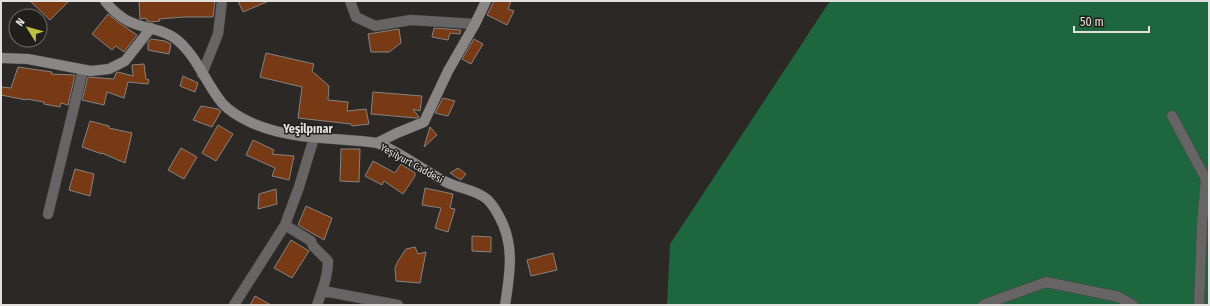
<svg xmlns="http://www.w3.org/2000/svg" width="1210" height="306" font-family="'Fira Sans Condensed',sans-serif">
  <style>
    .forest { fill: #1e673e }
    .building { fill: #773a14; stroke: #888381 }
    .lines { fill: none; stroke-linecap: round; stroke-linejoin: round }
    .street-casing { stroke: #484643; stroke-width: 11 }
    .secondary-casing { stroke: #484643; stroke-width: 11 }
    .street { stroke: #676465; stroke-width: 10 }
    .secondary { stroke: #8a8686; stroke-width: 10 }
    .labels { text-anchor: middle; stroke-width: 3; stroke-linejoin: round; paint-order: stroke }
    .street-label { font-size: 10px; fill: #e3e1df; stroke: #211f1c }
    .quarter-label { font-size: 12px; font-weight: bold; fill: #e3e1df; stroke: #211f1c }
  </style>
  <rect width="100%" height="100%" fill="#2b2825"/>
  <!-- forest -->
  <path class="forest" d="M830,1H1209V305H667L670,244Z"/>
  <!-- building -->
  <path class="building" d="M30,1H69L50,20Z
    M139,1H215L213,17H184L159,19L160,21L150,22L147,21L146,18L140,19Z
    M238,1H269L243,12Z
    M494,1H511L508,9L514,11L507,25L487,15Z
    M108,14L118,22L137,35L124,52L116,46L112,50L92,34Z
    M434,28L461,30L460,34L450,33L448,40L432,37Z
    M399,29L401,43L389,52H371L368,34Z
    M151,39L165,41L171,44L169,54L148,50V42Z
    M474,39L483,44L471,64L462,59Z
    M266,53L314,64L312,71L329,86L328,100L348,102L347,111L366,109L369,124L352,126L351,124L298,118L302,87L260,77Z
    M144,64L146,79L149,80L148,84L128,82L124,98L107,92L104,105L82,100L88,77L114,79L116,73L118,72L133,76L132,65Z
    M18,67L52,72L51,74L75,75L68,105L61,103L60,107L44,104V102L26,99V100L1,95V87L11,88Z
    M183,76L198,83L195,92L180,86Z
    M373,92L422,96L420,111L413,109L419,117L416,118L371,114Z
    M443,98L455,101L448,116L435,113Z
    M201,106L218,109L221,111L212,127L193,120Z
    M90,121L109,126V128L132,133L125,163L102,153V154L82,147Z
    M218,125L233,134L216,161L202,153Z
    M430,127L437,135L424,147Z
    M253,140L274,150L272,154L294,156L289,180L272,176L275,168L246,155Z
    M181,148L197,157L184,179L168,170Z
    M341,149H360L359,182L340,181Z
    M373,161L395,173L401,164L415,173V176L403,194L384,181L382,185L365,176Z
    M458,168L466,174L461,180L450,173Z
    M75,169L94,174L90,196L69,190Z
    M425,188L453,194L450,208L455,209L448,232L435,228L441,208L422,205Z
    M276,189L277,204L258,209L259,194Z
    M306,206L332,218L324,240L298,225Z
    M472,236L491,237V252L472,251Z
    M291,240L309,251L292,278L274,268Z
    M415,247L418,254L426,252L420,283L396,281L395,268L398,261L406,249Z
    M553,253L557,270L531,276L527,260Z
    M255,296L271,305H250Z"/>
  <g class="lines">
    <!-- street casing -->
    <g class="street-casing">
      <path id="street" d="M350,1L356,17L375,26L411,20L475,24
        M202,74L218,34L222,1
        M1172,116L1206,179L1202,225L1199,305
        M48,214L83,70
        M285,225L311,241L313,246L328,261C328,276 322,291 317,305
        M323,291L398,305
        M234,305L285,225L299,187L314,138
        M983,305L1046,282L1119,297L1133,305"/>
    </g>
    <!-- secondary casing -->
    <g class="secondary-casing">
      <path id="secondary" d="M105,1C111,9 119,16 128,21C144,29 161,28 176,39C197,56 205,82 222,103C230,112 241,118 252,123C294,141 334,137 377,143C402,153 421,169 444,181C457,188 472,189 484,197C491,201 495,209 499,216C515,245 510,273 505,305
        M1,58L28,59L91,71L109,69L125,61L151,28
        M377,143L397,133L424,122L448,71L475,24L486,1"/>
    </g>
    <!-- street -->
    <use href="#street" class="street"/>
    <!-- secondary -->
    <use href="#secondary" class="secondary"/>
  </g>
  <g class="labels">
    <!-- street labels -->
    <g class="street-label">
      <text transform="translate(412 163) rotate(29)" y="4">Yeşilyurt Caddesi</text>
    </g>
    <!-- quarter labels -->
    <g class="quarter-label">
      <text x="308" y="133">Yeşilpınar</text>
    </g>
  </g>
  <!-- border -->
  <rect width="1210" height="306" fill="none" stroke="#e3e1df" stroke-width="4"/>
  <!-- north arrow -->
  <g transform="translate(28 28) rotate(307)"><circle r="19" fill="#211f1c" stroke="#6f6d6a"/>
  <path d="M0-3L7 15L0 10L-7 15Z" fill="#bdbf43"/>
  <text y="-6" font-size="11" font-weight="bold" text-anchor="middle" fill="#e3e1df">N</text>
  </g>
  <!-- scale -->
  <path d="M1074 26v6h75v-6" fill="none" stroke="#e3e1df" stroke-width="2"/>
  <text x="1080" y="26" font-size="12" fill="#e3e1df" stroke="#211f1c" stroke-width="3" paint-order="stroke">50 m</text>
</svg>
